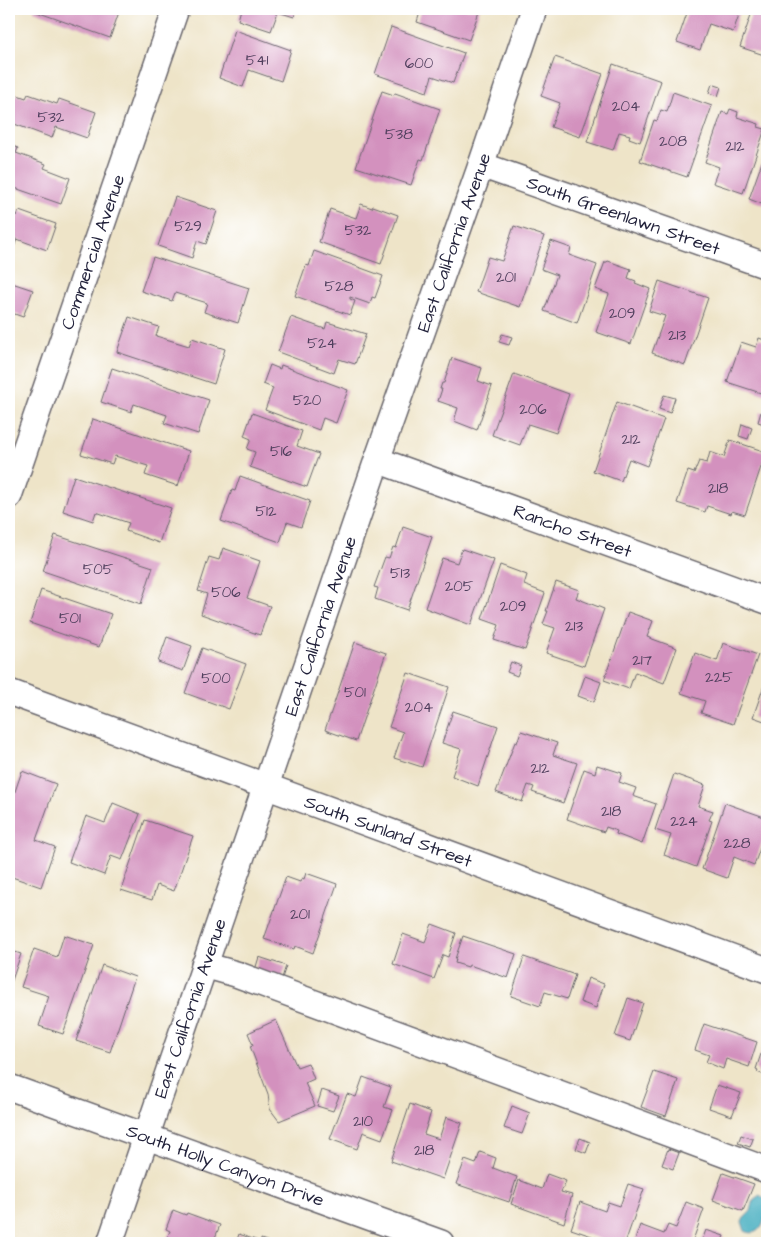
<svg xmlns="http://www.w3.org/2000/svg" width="776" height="1252" font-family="'Architects Daughter',sans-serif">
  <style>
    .water { fill: #3eaabd; stroke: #30667c }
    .building { fill: #d391be }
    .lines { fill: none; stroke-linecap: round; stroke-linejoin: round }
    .minor-casing { stroke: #69666c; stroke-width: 28 }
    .minor { stroke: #fff; stroke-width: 25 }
    .labels { text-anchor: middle; stroke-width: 4; stroke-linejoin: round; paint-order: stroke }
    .number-label { font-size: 15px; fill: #4e3e5c }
    .street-label { font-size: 18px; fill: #22223b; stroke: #fff }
  </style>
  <rect width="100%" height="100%" fill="#fff"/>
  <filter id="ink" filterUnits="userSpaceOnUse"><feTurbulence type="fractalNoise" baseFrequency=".02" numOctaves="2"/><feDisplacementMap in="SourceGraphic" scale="10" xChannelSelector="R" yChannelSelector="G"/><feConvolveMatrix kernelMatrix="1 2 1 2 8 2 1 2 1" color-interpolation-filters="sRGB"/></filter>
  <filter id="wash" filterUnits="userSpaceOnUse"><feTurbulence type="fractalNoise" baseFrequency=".0096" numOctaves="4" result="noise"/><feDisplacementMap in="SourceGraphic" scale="20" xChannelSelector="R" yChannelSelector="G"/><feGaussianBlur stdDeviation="1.12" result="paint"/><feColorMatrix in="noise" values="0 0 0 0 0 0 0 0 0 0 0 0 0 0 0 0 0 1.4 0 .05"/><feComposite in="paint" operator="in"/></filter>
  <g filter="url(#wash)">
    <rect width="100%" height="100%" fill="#eee4c8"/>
    <!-- water -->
    <path class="water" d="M760,1195L767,1201C768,1213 762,1240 745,1231L742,1222L744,1218L751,1211L754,1199Z"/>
    <g id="blocks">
      <!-- building -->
      <path class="building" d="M34,9H120L110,38L34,11Z
        M241,9H297L294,17L278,12L271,31L238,20Z
        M421,9H480L469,40L417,22Z
        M690,9H741L733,32L709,24L700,50L677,42L687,13L689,14Z
        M753,9H767V56L740,47Z
        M391,27L464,53L453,83L432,76L427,92L375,74Z
        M235,30L291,50L281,81L249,70L243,87L219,78Z
        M555,57L603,74L580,137L551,127L560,103L541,96Z
        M613,64L661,81L640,142L629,138L630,135L619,132L613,150L587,142Z
        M712,84L721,87L718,96L709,93Z
        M382,91L394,95L395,93L440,109L423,160L420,159L411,185L356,167Z
        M9,92L26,98L28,94L57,104L59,99L96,112L87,138L56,127L52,138L9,122Z
        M673,92L712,106L687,177L640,161L654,120L657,121L661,110L667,112Z
        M730,109L738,112L737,117L759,124L758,127L765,129L743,193L713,183L719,167L705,162L722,112L728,114Z
        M9,145L18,148L16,153L46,164L44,168L70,178L61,204L9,186Z
        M767,148V206L749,199Z
        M175,197L217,211L206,244L197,241L192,258L158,246Z
        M361,204L372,208L373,206L398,215L381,264L319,242L330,209L356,218Z
        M19,211L56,224L47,250L17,239L13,250L9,248V213L17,216Z
        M514,226L544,236L520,307L476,292L488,257L502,261Z
        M551,241L571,248L569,255L597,265L577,323L544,311L557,275L541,269Z
        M314,251L383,276L375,298L372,297L370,304L350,297V299L355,301L350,315L295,296L306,265L309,266Z
        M153,257L249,288L238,323L204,312L207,303L175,293L172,301L141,291Z
        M608,261L631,269L628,278L636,281L635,283L650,289L631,344L596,332L609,294L595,289L605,262H607Z
        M659,281L708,298L685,365L652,353L665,316L649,311Z
        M9,282L33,290L23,317L9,312Z
        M129,317L159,327L156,336L189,346L192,338L225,349L214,384L117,352Z
        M291,317L325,329L327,322L366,334L355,364L339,359L334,373L278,352Z
        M502,334L512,337L509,345L499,342Z
        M759,338L767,341V395L727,382L741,342L756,347Z
        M452,358L482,368L478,381L492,386L477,430L454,421L458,408L438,401L442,389H440L442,383H444Z
        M270,365L280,369L281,365L348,390L336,423L323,418L319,430L265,410L273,388L263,384Z
        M112,368L209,400L198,434L164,423L167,415L134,404L131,412L101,402Z
        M514,374L569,394L556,433L528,424L520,445L492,435Z
        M664,395L675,398L670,413L659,409Z
        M617,402L664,419L647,466L629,459L621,481L593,471Z
        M761,412L767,414V425L758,422Z
        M252,413L302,431L297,446L319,454L307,487L250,467L255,452L247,449L251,439L244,436Z
        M93,419L189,451L178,486L145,475L148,466L115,456L112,464L81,454Z
        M742,424L752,428L748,439L739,436Z
        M730,440L766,452L745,515L732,511L731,514L707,506L705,512L677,503L688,471L694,473L699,461L707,463L710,452L724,457Z
        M74,476L171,508L159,543L126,531L129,523L96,512L93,521L63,511Z
        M240,476L310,501L301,527L287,522L280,542L221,521L232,490L235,491Z
        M403,527L432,537L407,610L375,599L378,588L374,587L385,557L389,558L393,547L396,548Z
        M55,535L153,567L141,604L43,571Z
        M223,548L260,561L247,598L270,606L260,635L201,614L207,594L198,591L209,557L219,560Z
        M462,549L494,560L471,625L425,608L442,558L457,563Z
        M500,565L527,575L524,585L545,593L525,650L494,640L499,625L482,619Z
        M556,582L579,590L576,598L604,609L584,666L546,653L555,628L543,624L548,611H546Z
        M41,590L111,614L99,647L30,623Z
        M628,612L653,621L647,637L677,648L664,683L635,672L629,689L604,680Z
        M167,637L192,646L183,671L158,662Z
        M355,642L386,653L356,741L325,730Z
        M723,643L758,655L733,724L701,713L705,701L681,693L695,653L717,661Z
        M202,648L246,664L229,709L185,693Z
        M511,662L521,666L517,676L507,672Z
        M408,673L449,687L422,767L394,758L403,732L389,727Z
        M585,676L601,682L594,702L578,696Z
        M767,677V722L753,717Z
        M453,711L498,726L478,786L452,776L461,749L442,743Z
        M521,731L557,743L553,755L577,763L563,803L532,792L534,787L528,785L522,802L496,792L515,742L517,743Z
        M597,765L622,773L619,782L636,788L633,796L656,804L642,844L616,834L617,831L606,827L604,832L567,819L584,769L595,773Z
        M22,771L56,784L36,840L55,847L41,887L9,876V809Z
        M674,774L705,785L698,806L713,811L709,820L712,821L696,867L664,855L671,835L655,830Z
        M113,803L140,814L122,860L111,856L104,875L69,862L86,816L105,823Z
        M725,803L767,818V829L754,865L734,857L727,878L702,869Z
        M145,820L193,836L174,891L157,885L152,900L121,890Z
        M306,873L337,884L313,953L295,946L294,949L264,939L286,877L300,882L302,878L304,879Z
        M432,924L456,933L448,957L443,955L434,979L393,964L403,934L425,942Z
        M64,935L94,945L63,1034L39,1026L49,996L21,987L34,949L57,957Z
        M463,936L516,954L508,978L469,965L468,967L455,963L456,960L455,959Z
        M9,950L21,954L9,989Z
        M259,957L286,966L282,978L255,970Z
        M524,957L575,975L567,999L545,992L540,1006L511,996Z
        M102,965L135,977L110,1052L76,1041Z
        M588,978L604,984L596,1008L580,1002Z
        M628,998L643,1003L630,1041L615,1036Z
        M276,1020L297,1067L308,1063L314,1079L305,1083L315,1106L279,1121L270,1109L268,1094L250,1046L253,1045L248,1033Z
        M704,1024L757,1042L749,1067L726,1059L723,1069L706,1062L709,1055L695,1050Z
        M764,1045L767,1046V1076L757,1072L758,1070L756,1069Z
        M654,1072L678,1080L666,1116L641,1107Z
        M363,1077L391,1087L384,1107L393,1110L382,1139L363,1132L357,1149L330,1139L347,1094L356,1097Z
        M717,1085L741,1093L732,1116L709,1108Z
        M322,1090L339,1096L333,1111L317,1106Z
        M410,1104L431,1112L424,1134L439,1139L446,1117L462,1123L443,1179L391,1161Z
        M512,1106L530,1113L522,1134L504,1128Z
        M741,1135L753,1139L750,1147L738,1143Z
        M580,1138L590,1142L586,1153L576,1149Z
        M668,1149L679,1153L673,1169L662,1165Z
        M480,1152L496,1158L493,1168L517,1177L509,1202L456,1184L465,1160L476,1164Z
        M723,1173L754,1184L743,1211L713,1200Z
        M547,1174L566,1181L561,1192L572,1195L564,1223L511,1204L519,1180L542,1189Z
        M628,1184L644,1189L625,1243H612L571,1229L580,1202L605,1211L608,1202L620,1206Z
        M686,1202L704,1209L692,1243H634L640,1225L664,1234L668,1225L676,1228Z
        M173,1210L186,1215L187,1213L220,1225L213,1243H181L167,1238L170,1231L166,1229Z
        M706,1230L724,1236L721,1243H701Z
        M239,1234L261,1242V1239L272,1243H236Z"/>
    </g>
  </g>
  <g filter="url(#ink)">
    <use href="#blocks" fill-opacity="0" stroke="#69666c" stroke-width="1"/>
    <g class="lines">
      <!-- minor casing -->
      <g class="minor-casing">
        <g id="minor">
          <path id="s1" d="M481,165L767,266"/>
          <path id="s2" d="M377,460L767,601"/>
          <path id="s3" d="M9,496L176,9"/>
          <path id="s4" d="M9,692L767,970"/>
          <path d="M204,965L236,974L767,1170"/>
          <path id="s5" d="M9,1087L441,1243"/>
          <path id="s6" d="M110,1243L377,460L481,165L534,9"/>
        </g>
      </g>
      <!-- minor -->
      <use href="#minor" class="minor"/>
    </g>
  </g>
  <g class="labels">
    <!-- number labels -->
    <g class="number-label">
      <text x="257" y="65">541</text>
      <text x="419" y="68">600</text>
      <text x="626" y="111">204</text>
      <text x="51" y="122">532</text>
      <text x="399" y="139">538</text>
      <text x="673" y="146">208</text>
      <text x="735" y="151">212</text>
      <text x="188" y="231">529</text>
      <text x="358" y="235">532</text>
      <text x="506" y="282">201</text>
      <text x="339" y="291">528</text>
      <text x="622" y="318">209</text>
      <text x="677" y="340">213</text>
      <text x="322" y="348">524</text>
      <text x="307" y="405">520</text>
      <text x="533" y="414">206</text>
      <text x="631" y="444">212</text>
      <text x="281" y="456">516</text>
      <text x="718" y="493">218</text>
      <text x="266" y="516">512</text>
      <text x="98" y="574">505</text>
      <text x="400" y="578">513</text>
      <text x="459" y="591">205</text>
      <text x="226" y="597">506</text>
      <text x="513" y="611">209</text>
      <text x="70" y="623">501</text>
      <text x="574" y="631">213</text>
      <text x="642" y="665">217</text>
      <text x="719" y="682">225</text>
      <text x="216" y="683">500</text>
      <text x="355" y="697">501</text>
      <text x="419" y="712">204</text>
      <text x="540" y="773">212</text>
      <text x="611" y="816">218</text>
      <text x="684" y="826">224</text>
      <text x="737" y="848">228</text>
      <text x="300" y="919">201</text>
      <text x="363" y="1126">210</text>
      <text x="424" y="1155">218</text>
    </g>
    <!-- street labels -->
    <g class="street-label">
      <text dy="6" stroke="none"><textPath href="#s1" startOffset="151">South Greenlawn Street</textPath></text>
      <text dy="6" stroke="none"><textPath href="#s6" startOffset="1058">East California Avenue</textPath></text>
      <text dy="6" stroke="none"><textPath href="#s3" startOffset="258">Commercial Avenue</textPath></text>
      <text dy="6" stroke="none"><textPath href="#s2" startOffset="208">Rancho Street</textPath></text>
      <text dy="6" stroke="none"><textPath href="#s6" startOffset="652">East California Avenue</textPath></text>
      <text dy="6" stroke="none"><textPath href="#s4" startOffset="404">South Sunland Street</textPath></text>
      <text dy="6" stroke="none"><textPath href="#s6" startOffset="248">East California Avenue</textPath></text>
      <text dy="6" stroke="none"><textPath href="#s5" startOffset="230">South Holly Canyon Drive</textPath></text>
    </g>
  </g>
  <!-- margin -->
  <rect width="776" height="1252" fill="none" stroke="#fff" stroke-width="30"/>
</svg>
